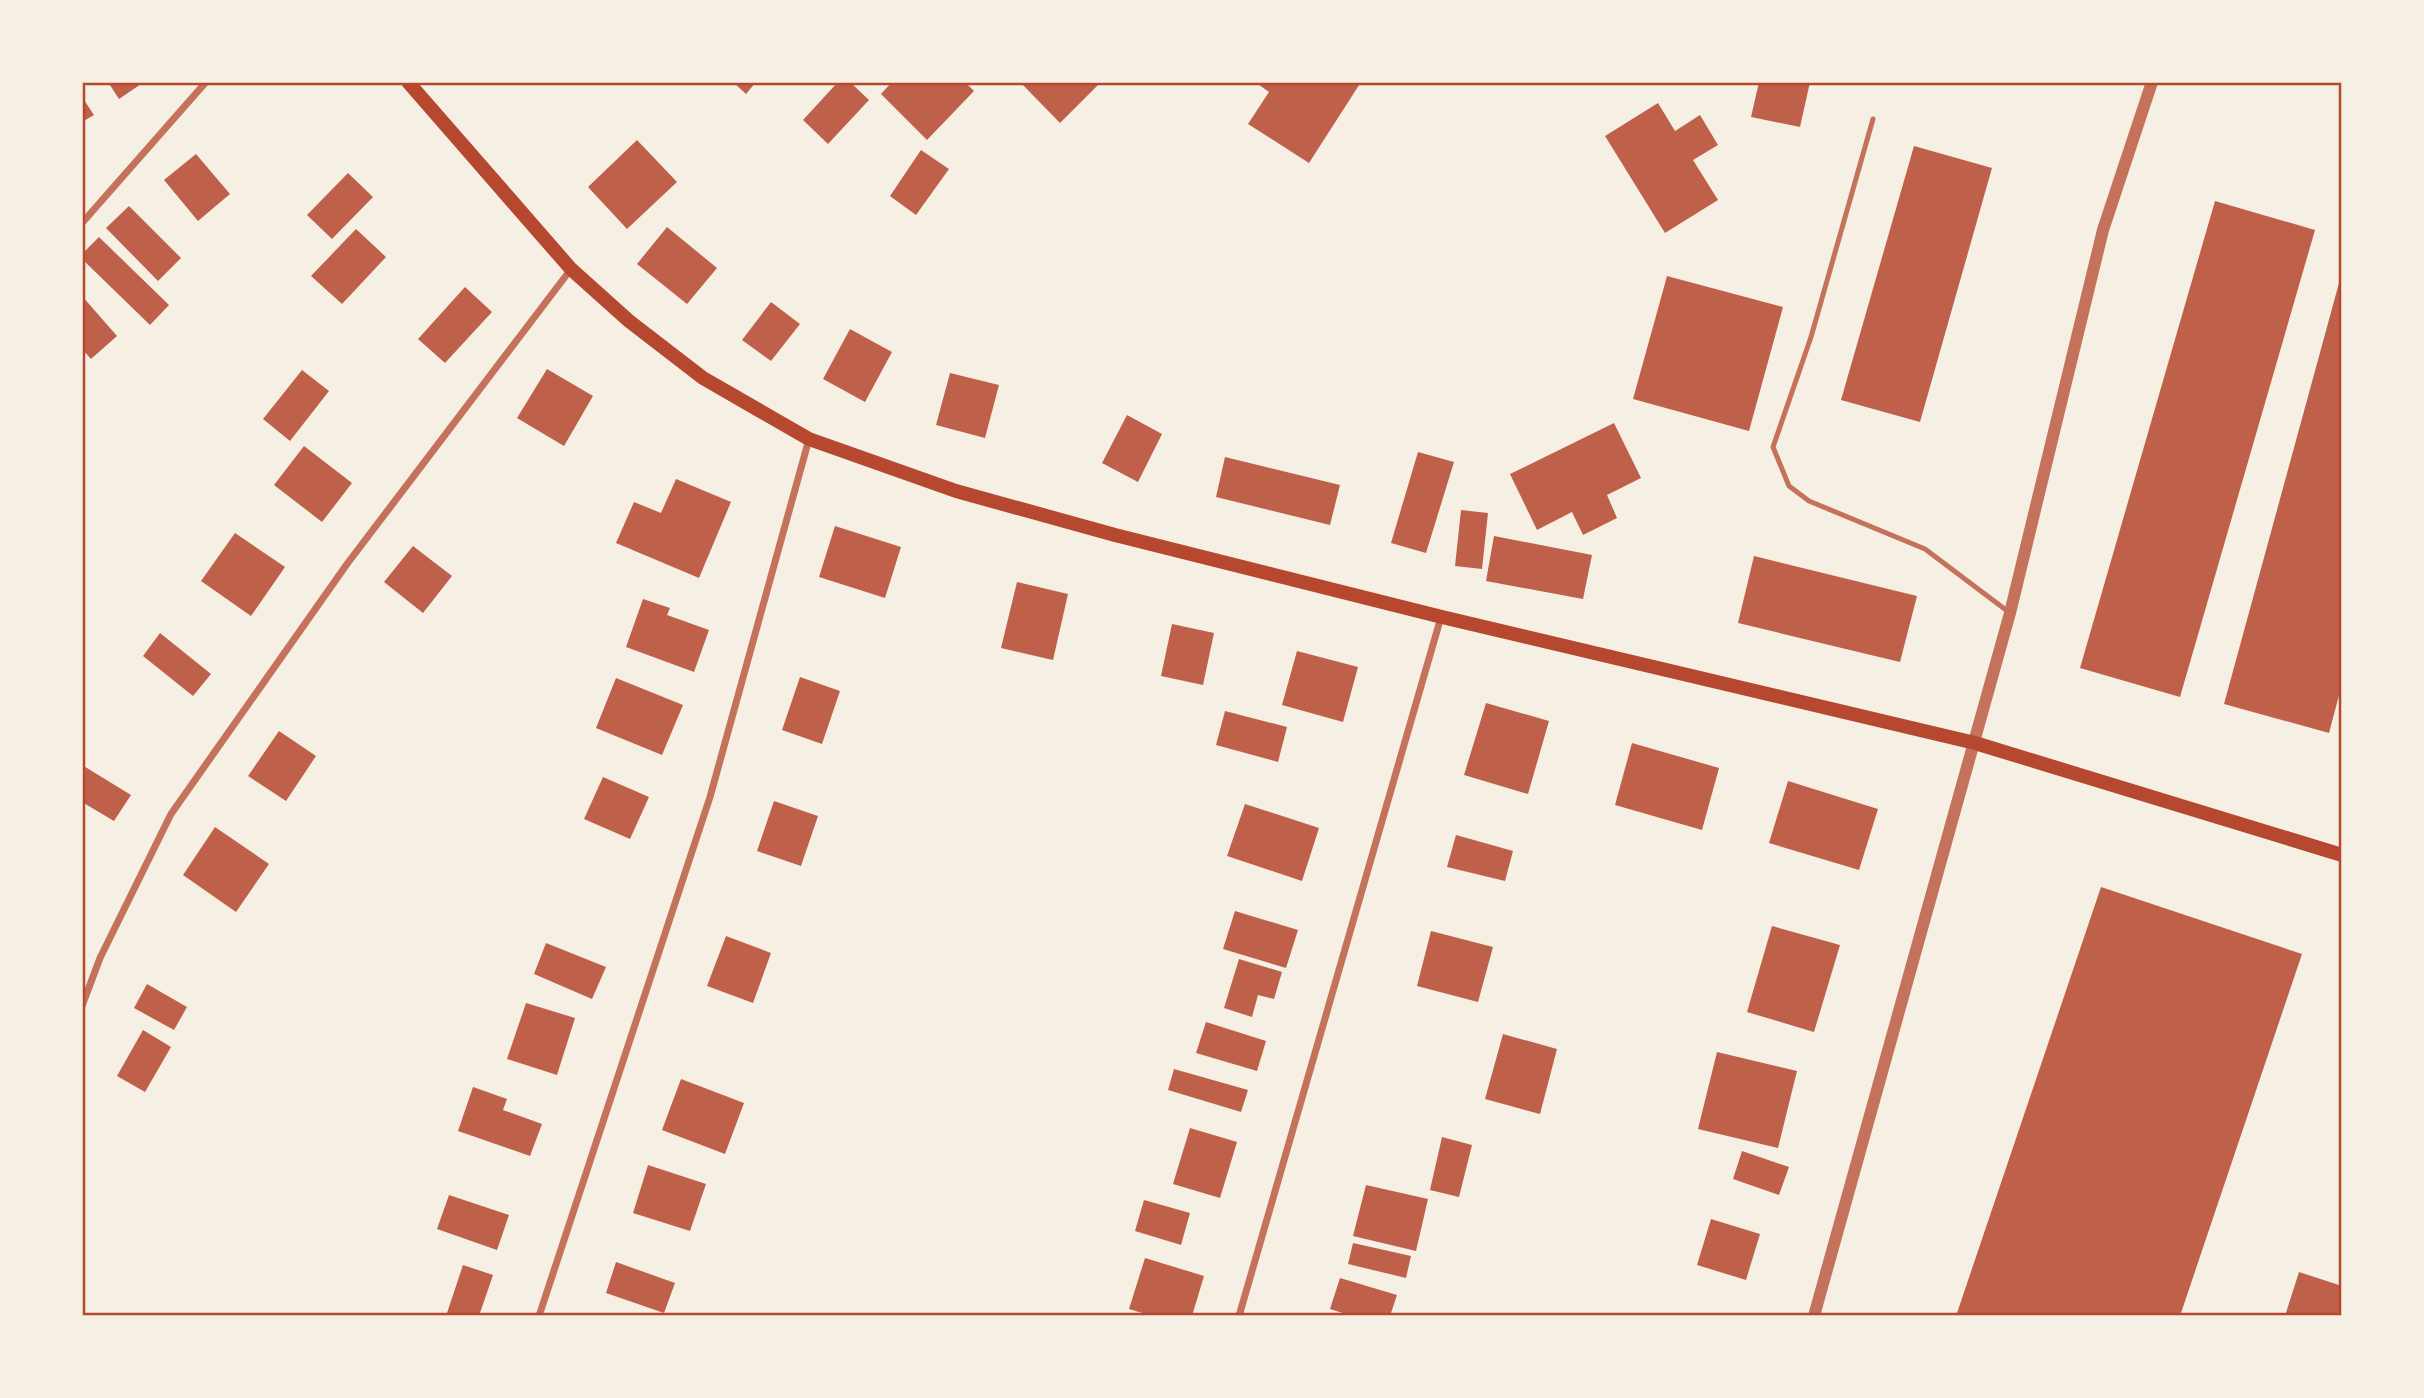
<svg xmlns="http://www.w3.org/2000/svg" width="2424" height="1398" font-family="Raleway,sans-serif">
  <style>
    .building { fill: #bf614a }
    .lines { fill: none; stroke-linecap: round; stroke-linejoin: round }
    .service { stroke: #c5725c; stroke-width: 5 }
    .minor { stroke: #c5725c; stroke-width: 7 }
    .tertiary { stroke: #c5725c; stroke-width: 12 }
    .secondary { stroke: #b5482f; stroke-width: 14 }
    .neatline { fill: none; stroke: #b5482f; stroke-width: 2.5 }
  </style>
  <rect width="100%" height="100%" fill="#f6efe4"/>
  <!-- building -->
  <path class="building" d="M108,82H144L119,99Z
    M733,82H756L746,94Z
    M838,82H850L869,100L828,144L803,120Z
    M892,82H965L974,91L927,140L881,94Z
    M1020,82H1101L1060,123Z
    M1255,82H1361L1309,163L1248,124L1269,92Z
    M1759,82H1810L1800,127L1751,117Z
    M82,97L94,115L82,122Z
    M1658,103L1675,131L1700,115L1718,145L1693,160L1718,200L1665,233L1605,136Z
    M637,140L677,182L627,229L588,187Z
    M1914,146L1992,168L1920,422L1841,400Z
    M921,150L949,169L916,215L890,196Z
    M196,154L230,194L198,221L164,180Z
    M348,173L373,197L332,239L307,215Z
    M2215,201L2315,230L2180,697L2080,668Z
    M129,206L181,258L158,281L106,228Z
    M667,227L717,268L687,304L637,264Z
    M356,229L386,257L342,304L311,276Z
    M99,237L169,305L150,325L82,259V254Z
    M1667,276L1783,307L1749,431L1633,399Z
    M2339,283H2342V684L2329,733L2224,704Z
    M465,287L492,312L445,363L418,339Z
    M82,296L117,336L91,359L82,349Z
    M771,302L800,324L771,361L742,340Z
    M850,329L892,352L865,402L823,379Z
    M547,369L593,396L564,446L517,418Z
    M302,370L329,391L290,441L263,419Z
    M950,373L999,385L985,438L936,425Z
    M1127,415L1162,434L1138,482L1102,463Z
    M1614,423L1641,478L1607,495L1617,518L1583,535L1572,512L1537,530L1510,474Z
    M304,446L352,483L322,522L274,485Z
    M1418,452L1454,462L1426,553L1391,543Z
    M1225,457L1340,485L1330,525L1216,497Z
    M676,479L731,502L699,578L616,543L634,502L661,513Z
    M1461,510L1488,513L1482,569L1455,566Z
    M835,526L901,547L885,598L819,577Z
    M235,533L285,567L251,616L201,581Z
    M1494,536L1592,555L1583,599L1486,581Z
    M413,546L452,576L423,613L384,582Z
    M1754,556L1917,596L1900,662L1738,623Z
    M1017,582L1068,594L1053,660L1001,648Z
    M643,599L670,608L667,615L709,630L694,672L626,647Z
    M1172,624L1214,633L1203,685L1161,676Z
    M160,633L211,674L193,696L143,656Z
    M1297,651L1358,667L1343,722L1282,705Z
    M800,677L840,691L822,744L782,730Z
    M616,678L683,705L662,755L596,728Z
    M1486,703L1549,721L1528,794L1464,775Z
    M1225,711L1287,727L1278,762L1216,745Z
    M279,731L316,756L286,801L248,776Z
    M1632,743L1719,768L1702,830L1615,805Z
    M82,765L131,795L114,821L82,802Z
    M603,777L649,797L630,839L584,819Z
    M1788,781L1878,809L1859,870L1769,843Z
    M774,801L818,816L801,866L757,851Z
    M1245,804L1319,828L1302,881L1227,856Z
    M215,827L269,864L236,912L183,875Z
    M1456,835L1513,851L1505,881L1447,867Z
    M2101,887L2302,954L2180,1316H1956Z
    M1235,911L1298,930L1286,968L1223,949Z
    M1772,926L1840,945L1814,1032L1747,1012Z
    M1431,931L1493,947L1478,1002L1417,986Z
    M726,936L771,953L753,1003L707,986Z
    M546,943L606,967L592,999L534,974Z
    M1239,959L1282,972L1274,999L1258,995L1252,1017L1224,1008Z
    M147,984L187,1007L174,1030L134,1008Z
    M526,1003L575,1018L557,1075L507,1059Z
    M1206,1022L1266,1041L1257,1071L1196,1053Z
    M143,1030L171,1047L145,1092L117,1076Z
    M1503,1034L1557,1049L1540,1114L1485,1099Z
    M1717,1052L1797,1071L1778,1148L1698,1129Z
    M1174,1069L1248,1090L1241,1112L1168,1090Z
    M681,1079L744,1103L725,1154L662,1130Z
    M473,1087L507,1099L503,1110L542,1124L530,1156L458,1131Z
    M1190,1128L1237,1142L1220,1198L1173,1184Z
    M1442,1137L1472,1145L1459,1197L1430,1190Z
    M1742,1151L1789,1167L1779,1195L1733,1179Z
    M648,1165L706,1184L690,1231L633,1213Z
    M1366,1185L1428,1199L1416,1251L1353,1236Z
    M449,1195L509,1215L497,1250L437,1229Z
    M1144,1200L1190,1213L1181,1245L1135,1231Z
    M1711,1219L1760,1234L1746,1280L1697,1265Z
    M1353,1243L1411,1256L1406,1278L1348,1264Z
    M1145,1258L1204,1276L1192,1316H1152L1129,1309Z
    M616,1262L675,1283L664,1313L606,1293Z
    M463,1265L493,1275L479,1316H446Z
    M2299,1272L2342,1286V1316H2285Z
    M1340,1278L1397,1295L1390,1316H1352L1330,1309Z"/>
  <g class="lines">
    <!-- service -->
    <path class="service" d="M1873,119L1811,337L1773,447L1789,486L1809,501L1925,549L2010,613"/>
    <!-- minor -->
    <path class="minor" d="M82,223L206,82
      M82,1006L100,958L171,814L347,564L571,269
      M539,1316L710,797L809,439
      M1239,1316L1441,617"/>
    <!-- tertiary -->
    <path class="tertiary" d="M1814,1316L2010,613L2103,230L2152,82"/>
    <!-- secondary -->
    <path class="secondary" d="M408,82L571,269L629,321L703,378L809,439L956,491L1115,535L1442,617L1975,743L2342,855"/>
  </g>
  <!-- border -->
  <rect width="2424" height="1398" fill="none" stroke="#f6efe4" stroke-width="168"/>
  <rect x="84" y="84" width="2256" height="1230" class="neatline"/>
</svg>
